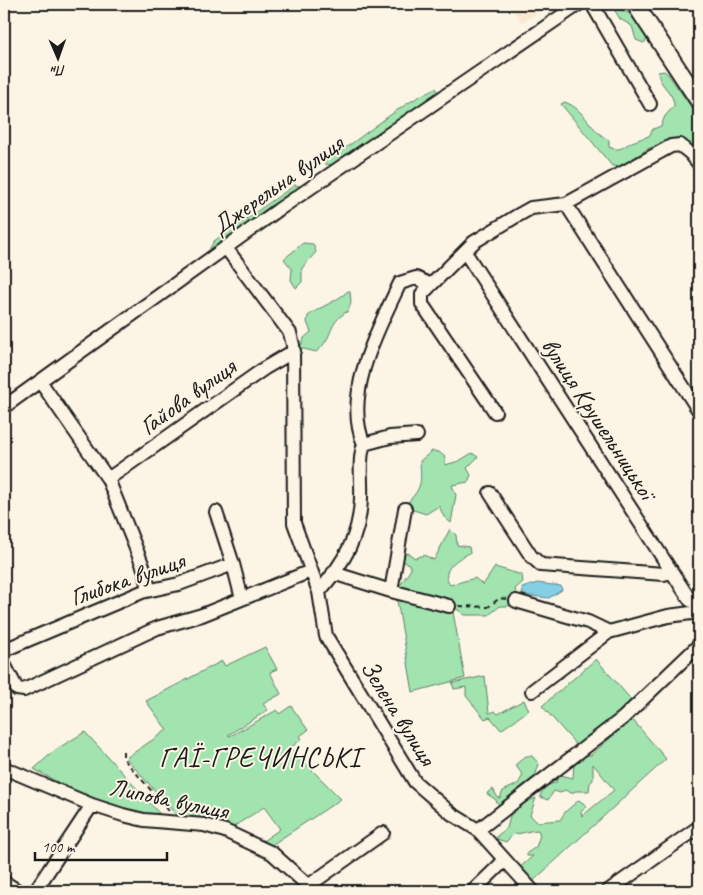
<svg xmlns="http://www.w3.org/2000/svg" width="703" height="895" font-family="Caveat,sans-serif">
  <style>
    .built { fill: #fbe8d2 }
    .green { fill: #a1e4af; stroke: #5e8066 }
    .water { fill: #84cfe4; stroke: #5a8794 }
    .lines { fill: none; stroke-linecap: round; stroke-linejoin: round }
    .minor-casing { stroke: #1c1c1c; stroke-width: 16 }
    .major-casing { stroke: #1c1c1c; stroke-width: 20 }
    .path { stroke: #1c1c1c; stroke-width: 2; stroke-dasharray: 5 4; stroke-linecap: butt }
    .minor { stroke: #fcf5e5; stroke-width: 12 }
    .major { stroke: #fcf5e5; stroke-width: 16 }
    .labels { text-anchor: middle; stroke-width: 4; stroke-linejoin: round; paint-order: stroke }
    .street-label { font-size: 25px; fill: #1c1c1c; stroke: #fcf5e5 }
    .quarter-label { font-size: 28px; letter-spacing: 1px; fill: #1c1c1c; stroke: #fcf5e5 }
  </style>
  <rect width="100%" height="100%" fill="#fcf5e5"/>
  <filter id="ink" filterUnits="userSpaceOnUse"><feTurbulence type="fractalNoise" baseFrequency=".02" numOctaves="2"/><feDisplacementMap in="SourceGraphic" scale="10" xChannelSelector="R" yChannelSelector="G"/><feConvolveMatrix kernelMatrix="1 2 1 2 8 2 1 2 1" color-interpolation-filters="sRGB"/></filter>
  <g filter="url(#ink)">
    <!-- built -->
    <path class="built" d="M508,4H551L522,23Z"/>
    <!-- green -->
    <path class="green" d="M611,4H615L618,9L631,14C636,24 643,30 647,40L644,43L636,40L632,26L620,19Z
      M664,71L668,74L699,118V165L692,149L649,148L620,167L612,166L561,104L565,102C585,109 591,132 609,140V147C621,152 622,147 632,142C637,140 643,138 649,136L653,129L661,126L665,116L674,106C675,93 658,85 658,72Z
      M436,88L438,92L431,98L334,165L325,164V161C363,139 395,106 436,88Z
      M295,185L300,186L294,194L210,253V248L214,241Z
      M303,243L313,244L316,252L302,268V282L296,288L291,280L292,269L284,259Z
      M348,291H350L351,303L348,311C326,324 335,337 316,352L300,348L304,338L311,332L307,322L308,316C321,306 336,302 348,291Z
      M432,451L439,452L445,457V465L459,461L472,453L478,457L467,468L471,475L468,482L452,485L456,495L451,523L444,517L439,506L426,514L407,508V503C423,487 421,482 420,461Z
      M450,529L456,535L457,545L469,547L470,553C458,558 439,570 450,585L475,578L483,585L495,567L522,575L523,582L515,589L518,598L516,606H500L489,615H465L455,608L438,606L399,587L411,569L409,564L402,561L403,554L408,553L415,558L424,555L434,560Z
      M397,600L453,612L465,678L413,692Z
      M265,647L277,669L270,672L281,694L263,704L268,710L228,735L230,736L277,710L279,714L291,706L308,730L300,736L302,739L290,748L341,799L267,848L260,843L280,829L264,807L230,829L179,818L126,758L167,730L146,701L222,661L225,666Z
      M596,659L634,703L578,747L542,706Z
      M485,676L489,713L495,711L498,714L524,700L529,710L501,730L490,717L485,719L466,696V687L454,689L452,683Z
      M632,719L666,759L530,884L518,869L533,856H527V853L536,847L540,835L538,830C530,830 522,834 514,834L506,842L497,839V836L507,828L511,812L526,802L536,798L530,815L537,822L560,820L565,812L579,800L587,806L581,812L582,816L614,790L593,764V780L590,783L589,791H576L571,793L565,790L560,793L554,791L548,800L540,797C542,788 548,784 556,783L557,778L561,775L573,778L574,763L585,755H591Z
      M85,732L159,813L155,816L91,801L34,769L55,750Z
      M526,756H532L539,764L534,780L500,807L495,799L487,794L488,792L493,789L498,798H500L503,791L518,784L523,775L515,765Z"/>
    <!-- water -->
    <path class="water" d="M537,583L561,586L562,590L549,598L523,595L522,588Z"/>
    <g class="lines">
      <!-- minor casing -->
      <g class="minor-casing">
        <path id="minor" d="M592,4L650,104
          M566,204L699,411
          M226,248L290,333L293,345L294,523L319,592L326,636L415,782L452,814L478,830
          M465,252L690,600L699,605
          M42,380L44,387L108,479L145,571L149,590
          M4,407L278,210L579,4
          M495,412L422,304V294L474,242L515,217L531,208L566,204L671,146L680,145L690,153L699,164
          M364,444C342,395 379,327 400,283L416,278L431,285
          M108,479L265,368L294,351
          M490,493L531,556L541,565L664,574L671,570
          M216,512L233,564
          M333,573L391,591L405,509
          M391,591L449,606
          M319,592C344,562 360,537 361,498C362,480 358,460 364,444L390,437L417,435
          M516,601L588,622L609,632
          M4,650L142,592L179,584L233,564L242,599
          M4,664L17,689L24,690L157,628L202,615L311,571
          M532,691L609,632L668,616L699,612
          M4,768L92,805L123,815L144,820L204,825L225,831L272,853L314,891
          M505,860L533,891
          M4,882L18,891
          M308,886L383,833
          M35,891L92,805
          M473,891L505,860L478,830L623,718L699,645
          M608,891L699,827"/>
      </g>
      <!-- major casing -->
      <g class="major-casing">
        <path id="major" d="M635,4L699,101"/>
      </g>
      <!-- path -->
      <path class="path" d="M459,606L488,607L500,598L506,599
        M123,751V758L169,811"/>
      <!-- minor -->
      <use href="#minor" class="minor"/>
      <!-- major -->
      <use href="#major" class="major"/>
    </g>
  </g>
  <g class="labels">
    <!-- street labels -->
    <g class="street-label">
      <text transform="translate(277 184) rotate(-35)" y="9">Джерельна вулиця</text>
      <text transform="translate(187 396) rotate(-36)" y="9">Гайова вулиця</text>
      <text transform="translate(599 418) rotate(57)" y="9">вулиця Крушельницької</text>
      <text transform="translate(127 578) rotate(-19)" y="9">Глибока вулиця</text>
      <text transform="translate(399 712) rotate(58)" y="9">Зелена вулиця</text>
      <text transform="translate(169 798) rotate(12)" y="9">Липова вулиця</text>
    </g>
    <!-- quarter labels -->
    <g class="quarter-label">
      <text x="260" y="767">ГАЇ-ГРЕЧИНСЬКІ</text>
    </g>
  </g>
  <!-- margin -->
  <rect width="703" height="895" fill="none" stroke="#fcf5e5" stroke-width="20"/>
  <rect x="10" y="10" width="683" height="875" fill="none" stroke="#1c1c1c" stroke-width="2" filter="url(#ink)"/>
  <!-- north arrow -->
  <g transform="translate(58 58) rotate(178)" stroke="#fcf5e5" stroke-width="4" paint-order="stroke">
  <path d="M0-4L9 19L0 12L-9 19Z" fill="#1c1c1c"/>
  <text y="-8" font-size="14" font-weight="bold" text-anchor="middle" fill="#1c1c1c">Пн</text>
  </g>
  <!-- scale -->
  <path d="M35 852v8h132v-8" fill="none" stroke="#1c1c1c" stroke-width="2.5"/>
  <text x="42" y="852" font-size="15" fill="#1c1c1c" stroke="#fcf5e5" stroke-width="4" paint-order="stroke">100 m</text>
</svg>
